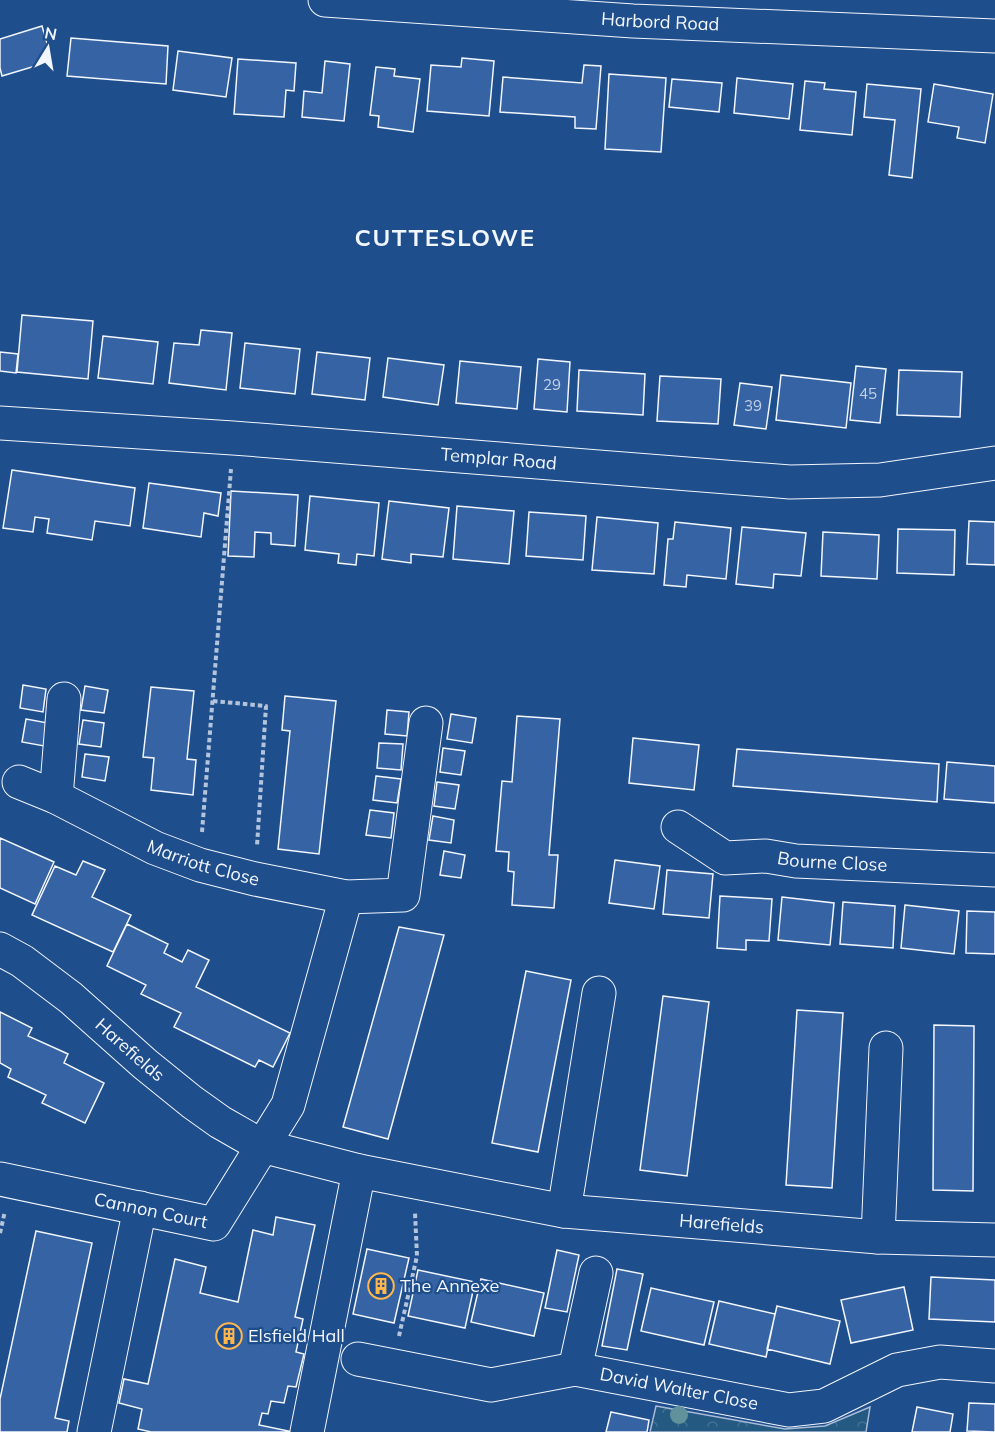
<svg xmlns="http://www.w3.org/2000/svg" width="995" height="1432" font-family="Mulish,sans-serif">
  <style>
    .forest { fill: url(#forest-crowns); stroke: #a8bbd7; stroke-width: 1.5 }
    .building { fill: #3563a3; stroke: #f2f6ff; stroke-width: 1.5 }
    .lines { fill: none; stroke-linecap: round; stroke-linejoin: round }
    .minor-casing { stroke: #f2f6ff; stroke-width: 35 }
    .path { stroke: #b3c4dc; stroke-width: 4; stroke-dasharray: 4.5 3; stroke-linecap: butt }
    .minor { stroke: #1f4e8c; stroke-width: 33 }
    .tree { fill: #61919a }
    .labels { text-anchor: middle; stroke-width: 4.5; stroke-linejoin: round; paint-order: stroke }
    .number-label { font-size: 15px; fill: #c3d1e8 }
    .street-label { font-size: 18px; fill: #f2f6ff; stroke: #1f4e8c }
    .poi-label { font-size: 18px; fill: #f2f6ff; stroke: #1f4e8c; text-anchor: start }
    .district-label { font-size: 24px; font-weight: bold; letter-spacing: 1.5px; fill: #f2f6ff; stroke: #1f4e8c }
  </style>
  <defs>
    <pattern id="forest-crowns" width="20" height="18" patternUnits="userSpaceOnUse" patternTransform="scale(1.5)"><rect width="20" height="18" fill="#245a82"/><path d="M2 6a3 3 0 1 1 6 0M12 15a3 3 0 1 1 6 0" fill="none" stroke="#447295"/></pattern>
  </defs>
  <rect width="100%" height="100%" fill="#1f4e8c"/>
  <!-- forest -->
  <path class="forest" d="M656,1406L785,1429L825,1426L870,1407L866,1432H650Z"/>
  <!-- building -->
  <path class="building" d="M42,26L52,61L2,76L0,68V39Z
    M71,38L168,46L166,84L67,76Z
    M178,51L232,58L226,97L173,90Z
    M462,58L494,61L489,116L427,111L431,65L461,67Z
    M238,59L296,63L294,91L286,90L284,117L234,114Z
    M325,61L350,64L344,121L302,117L304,91L322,93Z
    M584,65L601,66L596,129L575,128V117L500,112L503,77L582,83Z
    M376,67L395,69L394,76L420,79L413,132L378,127L379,116L370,115Z
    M609,74L666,78L661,152L605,149Z
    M737,78L793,84L789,119L734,113Z
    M672,79L722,83L719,112L669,107Z
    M805,81L825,83L824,89L856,92L852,135L800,130Z
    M867,84L921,89L912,178L889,175L895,120L864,117Z
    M934,84L993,94L985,143L957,138L959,127L928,122Z
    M22,315L93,321L88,379L17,372Z
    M201,330L232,333L226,390L169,383L174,343L199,345Z
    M103,336L158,342L153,384L98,378Z
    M245,343L300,349L295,394L240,388Z
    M0,352L18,354L16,373L0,371Z
    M317,352L370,358L365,400L312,394Z
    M388,358L444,365L438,405L383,397Z
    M538,359L570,362L567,412L534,409Z
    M460,361L521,367L517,409L456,403Z
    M856,366L886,369L880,423L850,420Z
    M579,370L645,374L643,415L577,411Z
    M899,370L962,372L960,417L897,415Z
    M781,375L851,383L846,428L776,420Z
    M660,376L721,379L718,424L657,421Z
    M740,383L772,387L766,429L734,425Z
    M12,470L135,488L130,526L95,521L92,540L47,533L49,519L35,517L33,532L3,528Z
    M149,483L221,493L218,516L204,513L201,537L143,528Z
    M231,491L298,495L295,546L271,544V533L255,532L254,557L228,556Z
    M310,496L379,503L374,556L357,554L356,565L338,563L339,554L305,550Z
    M389,501L449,508L443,557L411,554V563L382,559Z
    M457,506L514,511L509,564L453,559Z
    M529,512L586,516L583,560L526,556Z
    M597,517L658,523L654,574L592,570Z
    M969,521L995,522V565L967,564Z
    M675,522L731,528L726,579L687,575L686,587L664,585L668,539H673Z
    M742,527L806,533L801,576L774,574L773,588L736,584Z
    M898,529L955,530L954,575L897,573Z
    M823,532L879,535L877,579L821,576Z
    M23,685L46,689L43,712L20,708Z
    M85,686L108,690L104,713L81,710Z
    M151,687L194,691L187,759L196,760L193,795L151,790L154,758L143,757Z
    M285,696L336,701L319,854L278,849L290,731L282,730Z
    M387,710L409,712L407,736L385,734Z
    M451,714L476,718L472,743L447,739Z
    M517,716L560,719L549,855H558L554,908L512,905L514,872L508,871L509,852L496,851L502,781L512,782Z
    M26,719L48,723L44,746L22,742Z
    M83,720L104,723L101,747L79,744Z
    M633,738L699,745L694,790L629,783Z
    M379,743L403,744L401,770L377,768Z
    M443,748L465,751L461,775L440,772Z
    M737,749L939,764L937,802L733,786Z
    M85,754L109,757L105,781L82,777Z
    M947,762L995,766V803L944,799Z
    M376,776L401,779L397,803L373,800Z
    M437,782L459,785L455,809L434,806Z
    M370,810L394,813L391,838L366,835Z
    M433,816L454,820L451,843L429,840Z
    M0,838L54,862L35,904L0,888Z
    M444,851L465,855L461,878L440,875Z
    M615,860L660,866L654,909L609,903Z
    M83,861L105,870L92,897L131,915L113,952L32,915L55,866L76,875Z
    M667,870L713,874L709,918L663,914Z
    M720,896L772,899L769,941L746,940V950L717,948Z
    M782,897L834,903L830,945L778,940Z
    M843,902L895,906L893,948L840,944Z
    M905,905L959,911L954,954L901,948Z
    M967,911L995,912V954L966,953Z
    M127,924L168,944L164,953L182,962L188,950L209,960L196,987L290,1033L273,1067L259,1060L255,1067L174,1027L181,1013L141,994L146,985L107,966Z
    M399,927L444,935L388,1139L343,1127Z
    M526,971L571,980L538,1152L492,1143Z
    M663,996L709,1002L687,1176L640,1170Z
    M797,1010L843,1013L832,1188L786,1185Z
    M0,1012L32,1028L28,1036L68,1054L64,1063L104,1083L85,1123L42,1103L46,1095L8,1077L11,1069L0,1063Z
    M934,1025L974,1026L973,1191L933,1190Z
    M276,1217L315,1225L295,1317L303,1319L296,1352L304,1354L296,1387L288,1386L284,1403L271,1401L268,1414L262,1413L259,1425L293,1432H151L138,1429L142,1409L119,1403L124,1379L148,1384L175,1259L206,1267L200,1293L238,1302L253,1230L273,1235Z
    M36,1231L92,1243L55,1418L69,1421L67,1432H0V1399Z
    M367,1249L409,1258L394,1323L353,1314Z
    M557,1250L579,1255L567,1312L545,1308Z
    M617,1269L643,1274L627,1350L602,1346Z
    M418,1270L475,1282L465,1328L408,1316Z
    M931,1277L995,1280V1322L929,1319Z
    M481,1279L544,1293L534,1336L471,1322Z
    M904,1287L913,1330L851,1343L841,1300Z
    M651,1288L714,1302L704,1345L641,1331Z
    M719,1301L775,1314L766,1357L709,1344Z
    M777,1306L840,1321L830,1364L767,1349Z
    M969,1403L995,1404V1432L967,1431Z
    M917,1407L953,1414L950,1432H912Z
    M611,1412L649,1420L647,1432H606Z"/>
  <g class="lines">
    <!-- minor casing -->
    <g class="minor-casing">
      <g id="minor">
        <path id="s1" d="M325,0L633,21L995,36"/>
        <path id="s2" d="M0,423L233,438L790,482L880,480L995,463"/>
        <path id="s3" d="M19,782L56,797L155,848L200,865L255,879L346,897L403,895L426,723"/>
        <path d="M56,797L64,699"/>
        <path id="s4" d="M678,827L725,858L766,856L796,861L995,870"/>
        <path id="s5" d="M0,949L22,961L71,998L145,1064L192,1102L220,1122L262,1146L359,1171L564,1211L878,1237L995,1240"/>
        <path id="s6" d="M0,1179L214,1224L288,1105L346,897"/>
        <path d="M564,1211L599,993"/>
        <path d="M878,1237L886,1048"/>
        <path id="s7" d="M358,1359L491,1385L575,1369L789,1410L824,1406L897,1370L940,1362L995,1366"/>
        <path d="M575,1369L596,1273"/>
        <path d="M94,1432L140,1208"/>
        <path d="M307,1432L359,1171"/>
      </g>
    </g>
    <!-- path -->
    <path class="path" d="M213,701L266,706L257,846
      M202,832L231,469
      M0,1233L5,1211
      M399,1336L417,1256L415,1213"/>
    <!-- minor -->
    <use href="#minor" class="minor"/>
  </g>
  <!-- trees -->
  <circle class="tree" cx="679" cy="1415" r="9"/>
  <!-- icons -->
  <defs>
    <g id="building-ring" transform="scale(1.35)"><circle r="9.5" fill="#1f4e8c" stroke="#ffb74d" stroke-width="1.5"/><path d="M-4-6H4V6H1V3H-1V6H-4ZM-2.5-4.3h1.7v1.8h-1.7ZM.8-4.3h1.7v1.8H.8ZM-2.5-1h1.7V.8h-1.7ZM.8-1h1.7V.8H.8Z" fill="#ffb74d"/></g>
  </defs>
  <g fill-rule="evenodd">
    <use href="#building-ring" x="381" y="1286"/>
    <use href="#building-ring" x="229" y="1336"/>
  </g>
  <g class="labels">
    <!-- number labels -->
    <g class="number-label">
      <text x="552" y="390">29</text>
      <text x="868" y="399">45</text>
      <text x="753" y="411">39</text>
    </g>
    <!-- street labels -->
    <g class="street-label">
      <text dy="6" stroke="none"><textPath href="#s1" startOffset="336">Harbord Road</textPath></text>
      <text dy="6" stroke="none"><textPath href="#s2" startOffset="500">Templar Road</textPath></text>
      <text dy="6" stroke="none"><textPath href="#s3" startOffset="202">Marriott Close</textPath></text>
      <text dy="6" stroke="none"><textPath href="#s4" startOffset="164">Bourne Close</textPath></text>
      <text dy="6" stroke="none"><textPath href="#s5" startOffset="165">Harefields</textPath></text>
      <text dy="6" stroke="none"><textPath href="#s6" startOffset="154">Cannon Court</textPath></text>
      <text dy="6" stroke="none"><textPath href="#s5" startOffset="796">Harefields</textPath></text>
      <text dy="6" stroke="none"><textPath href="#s7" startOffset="327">David Walter Close</textPath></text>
    </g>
    <!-- poi labels -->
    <g class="poi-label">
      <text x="400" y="1292">The Annexe</text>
      <text x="248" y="1342">Elsfield Hall</text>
    </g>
    <!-- district labels -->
    <g class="district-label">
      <text x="445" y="246">CUTTESLOWE</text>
    </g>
  </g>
  <!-- north arrow -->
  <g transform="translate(48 48) rotate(11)" stroke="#1f4e8c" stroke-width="4.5" paint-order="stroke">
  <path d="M0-4.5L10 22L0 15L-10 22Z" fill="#f2f6ff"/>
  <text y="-9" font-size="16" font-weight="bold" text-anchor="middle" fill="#f2f6ff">N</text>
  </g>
</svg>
